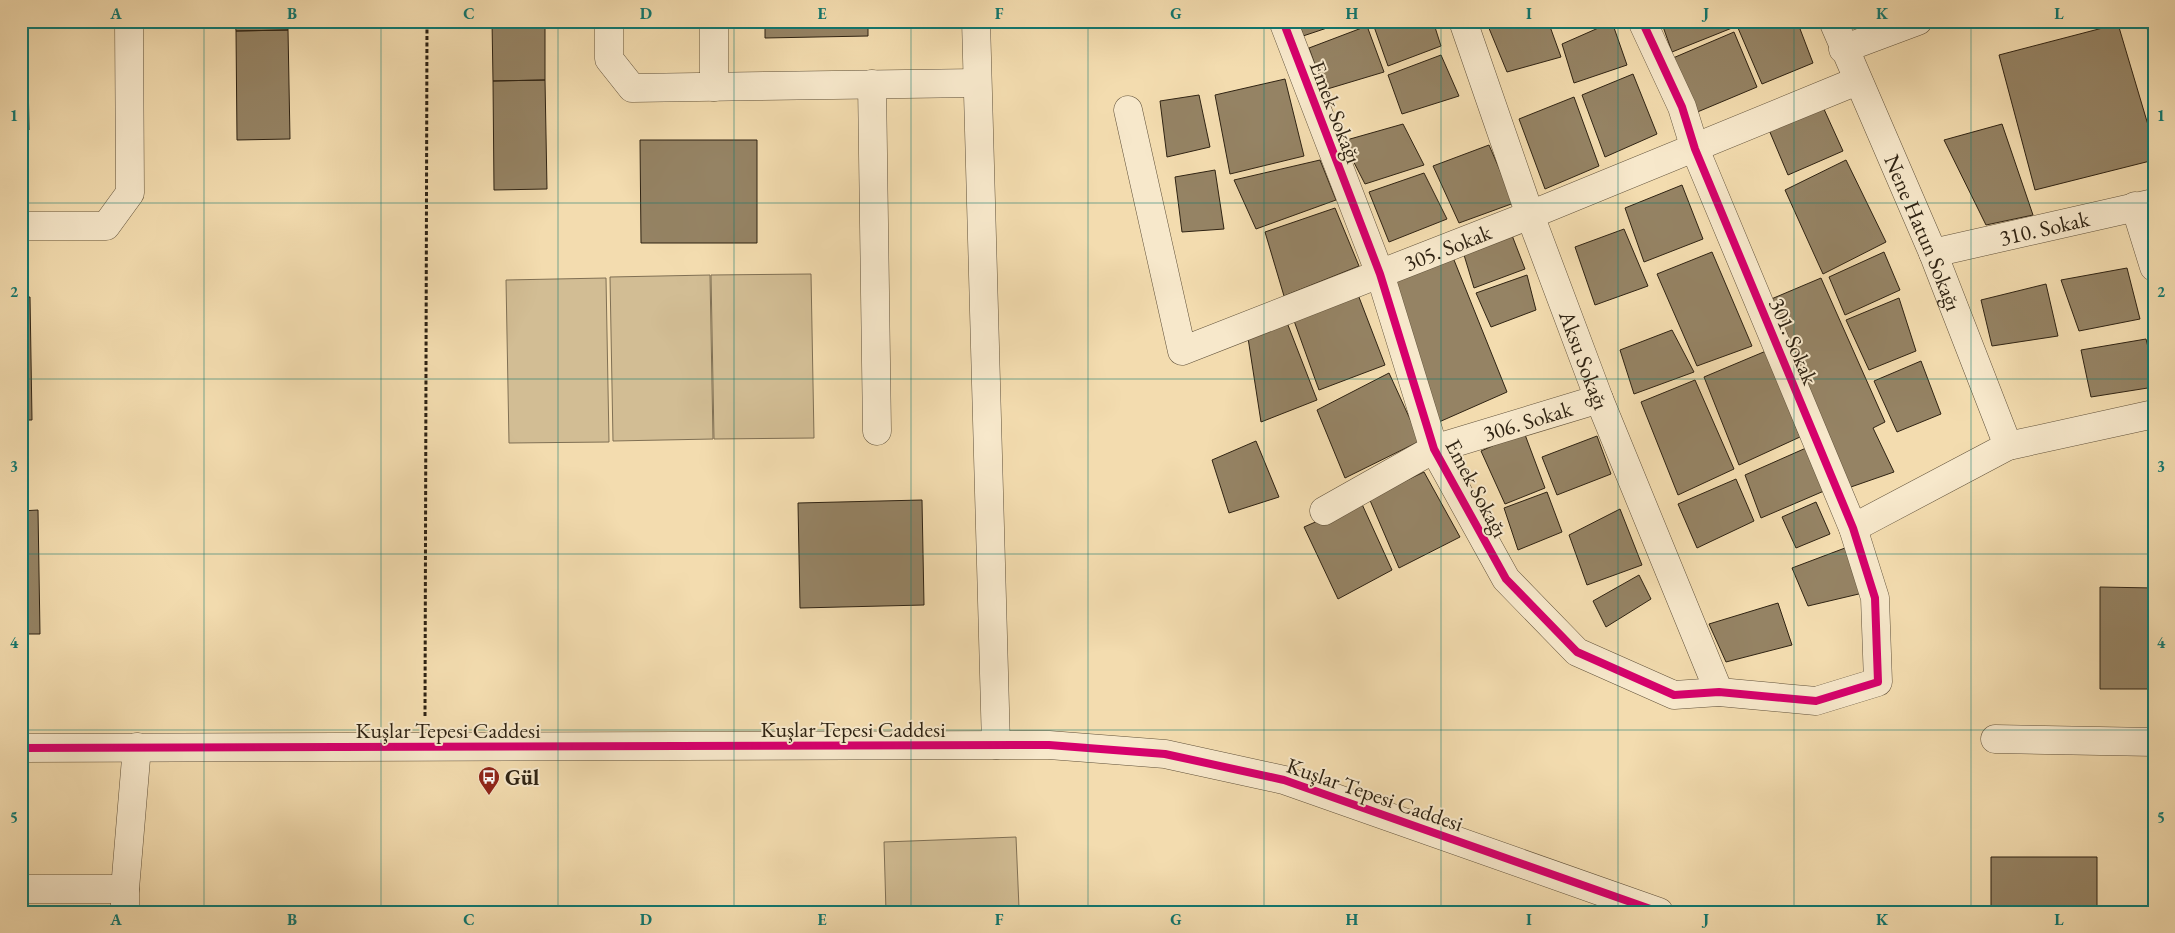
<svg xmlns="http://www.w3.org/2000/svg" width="2175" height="933" font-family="'EB Garamond',serif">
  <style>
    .green { fill: #d2bd94; stroke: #807054 }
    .building { fill: #958364; stroke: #2f2313 }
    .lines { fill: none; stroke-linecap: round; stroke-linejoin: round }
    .minor-casing { stroke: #60513a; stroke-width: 29 }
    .tertiary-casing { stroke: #60513a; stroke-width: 29 }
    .path { stroke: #2f2313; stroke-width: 3; stroke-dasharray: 4 2.5; stroke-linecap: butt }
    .minor { stroke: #f7e8cb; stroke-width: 28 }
    .tertiary { stroke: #f7e8cb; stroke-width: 28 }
    .cycleway-casing { stroke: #f7e8cb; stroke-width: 11 }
    .cycleway { stroke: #d6006c; stroke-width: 8 }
    .grid { fill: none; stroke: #0f766e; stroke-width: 1; stroke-opacity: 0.55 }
    .labels { text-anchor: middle; stroke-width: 4; stroke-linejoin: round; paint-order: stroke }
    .street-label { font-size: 22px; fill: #2f2313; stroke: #f7e8cb }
    .poi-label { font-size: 22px; font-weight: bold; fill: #2f2313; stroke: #f7e8cb; text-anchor: start }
    .neatline { fill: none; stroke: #0f766e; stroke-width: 2 }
    .grid-label { font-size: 16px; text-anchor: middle; font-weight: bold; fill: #0f766e }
  </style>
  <rect width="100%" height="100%" fill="#f3dcaf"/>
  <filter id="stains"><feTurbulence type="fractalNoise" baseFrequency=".004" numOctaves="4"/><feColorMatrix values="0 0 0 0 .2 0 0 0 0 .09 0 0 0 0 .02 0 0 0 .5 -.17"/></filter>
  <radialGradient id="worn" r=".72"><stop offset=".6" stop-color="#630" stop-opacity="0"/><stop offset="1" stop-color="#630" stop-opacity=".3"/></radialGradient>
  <!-- green -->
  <path class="green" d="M811,274L814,438L714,439L711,275Z
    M710,275L713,439L613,441L610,277Z
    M606,278L609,442L509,443L506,280Z
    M1016,837L1019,908L886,912L884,842Z"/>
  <!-- building -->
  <path class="building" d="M21,21H27L29,130H21Z
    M235,21H288V30L236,31Z
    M492,21H545V80L493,81Z
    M765,21H868V36L765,38Z
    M1299,21H1348L1303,36Z
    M1372,21H1433L1441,46L1388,66Z
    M1486,21H1548L1561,57L1507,72Z
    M1661,21H1730L1732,28L1672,52Z
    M1754,21H1797L1813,63L1762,84L1738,28Z
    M2145,21H2154V53Z
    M1612,22L1627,65L1574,83L1562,44Z
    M2118,24L2154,145V160L2035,190L1999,55Z
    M1367,26L1384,72L1324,90L1309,48Z
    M288,30L290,139L237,140L236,31Z
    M1734,32L1757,87L1695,113L1673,58Z
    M1441,55L1459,96L1402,114L1388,75Z
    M1633,74L1657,134L1605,157L1582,95Z
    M1285,79L1304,156L1230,174L1215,95Z
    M545,80L547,189L494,190L493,81Z
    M1199,95L1210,147L1167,157L1160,101Z
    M1574,97L1599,166L1545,189L1519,119Z
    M1823,107L1843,151L1788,175L1769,130Z
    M1403,124L1424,165L1365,184L1343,141Z
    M2002,124L2033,215L1986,225L1944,140Z
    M640,140H757V243H641Z
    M1489,145L1514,203L1459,223L1433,166Z
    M1320,160L1336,200L1256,229L1234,180Z
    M1846,160L1886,242L1823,274L1785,190Z
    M1215,170L1224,229L1182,232L1175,177Z
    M1424,173L1447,219L1389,242L1369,192Z
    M1682,185L1703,239L1644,262L1625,208Z
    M1335,208L1359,266L1284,296L1265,232Z
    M1508,225L1525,269L1474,288L1461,245Z
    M1624,229L1648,286L1595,305L1575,247Z
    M1712,252L1752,346L1697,366L1657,274Z
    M1884,252L1900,290L1845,315L1829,277Z
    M1452,255L1507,392L1439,422L1388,278Z
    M2127,268L2140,319L2079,331L2061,280Z
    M1527,275L1536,310L1491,327L1476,293Z
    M1821,278L1885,422L1873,428L1894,472L1848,488L1769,300Z
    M2046,284L2058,336L1992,346L1981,300Z
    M1357,292L1385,365L1319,390L1293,318Z
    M21,297H30L32,420H21Z
    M1899,298L1916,351L1869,370L1846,320Z
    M1286,320L1317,400L1261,422L1248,338Z
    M1672,330L1694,372L1634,394L1620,350Z
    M2146,339L2154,372V387L2091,397L2081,350Z
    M1766,351L1800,437L1739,465L1704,377Z
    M1921,361L1941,414L1897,432L1874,381Z
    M1389,373L1420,441L1345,478L1317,410Z
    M1695,380L1734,469L1678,495L1641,402Z
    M1524,432L1545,488L1505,504L1481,451Z
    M1597,436L1611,474L1557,495L1542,457Z
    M1256,441L1279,497L1229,513L1212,460Z
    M1806,448L1824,491L1761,518L1745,475Z
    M1424,472L1460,537L1399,568L1369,498Z
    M1736,479L1754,521L1697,548L1678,504Z
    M1547,492L1562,532L1518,550L1504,508Z
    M922,500L924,605L800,608L798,503Z
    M1361,502L1392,570L1338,599L1304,527Z
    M1816,502L1830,534L1796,548L1782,517Z
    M1620,509L1642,565L1587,585L1569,535Z
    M38,510L40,634H21V511Z
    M1845,548L1863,593L1808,606L1792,568Z
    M1639,575L1651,599L1606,627L1593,601Z
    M2100,587L2154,588V689H2100Z
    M1778,603L1792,645L1726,662L1709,624Z
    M1991,857H2097V912H1991Z"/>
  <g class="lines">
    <!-- minor casing -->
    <g class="minor-casing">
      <g id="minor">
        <path d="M609,21V59L632,88L976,83"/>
        <path d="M714,21V87"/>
        <path d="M976,21L996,745"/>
        <path d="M1283,21L1380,274L1434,449L1506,579L1577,652L1674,695L1719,692L1816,701L1878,682L1875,598L1853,528L1695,149L1682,107L1642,21"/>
        <path id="s1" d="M1463,21L1530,215L1599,399L1719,692"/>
        <path id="s2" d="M1833,21L1933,253L2008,446"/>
        <path d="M1843,49L1918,21"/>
        <path d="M872,84L877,431"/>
        <path id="s3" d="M1128,110L1182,351L1530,215L1857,81"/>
        <path d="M2135,206L2154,267"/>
        <path d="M21,226H106L130,193L129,21"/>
        <path id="s4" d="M1933,253L2154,203"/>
        <path id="s5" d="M1324,511L1434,449L1599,399"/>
        <path d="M1853,528L2008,446L2154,414"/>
        <path d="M1995,739L2154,742"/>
        <path d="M21,889H125"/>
        <path d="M125,912V889L137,747"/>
      </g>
    </g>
    <!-- tertiary casing -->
    <g class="tertiary-casing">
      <path id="tertiary" d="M21,748L1049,745L1165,754L1284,780L1659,912"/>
    </g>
    <!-- path -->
    <path class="path" d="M425,716L427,21"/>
    <!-- minor -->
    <use href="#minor" class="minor"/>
    <!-- tertiary -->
    <use href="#tertiary" class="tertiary"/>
    <!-- cycleway casing -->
    <g class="cycleway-casing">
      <path id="cycleway" d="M1283,21L1380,274L1434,449L1506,579L1577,652L1674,695L1719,692L1816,701L1878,682L1875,598L1853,528L1695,149L1682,107L1642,21
        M21,748L1049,745L1165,754L1284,780L1659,912"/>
    </g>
    <!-- cycleway -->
    <use href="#cycleway" class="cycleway"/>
  </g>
  <!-- grid -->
  <path class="grid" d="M204,21V912M381,21V912M558,21V912M734,21V912M911,21V912M1088,21V912M1264,21V912M1441,21V912M1618,21V912M1794,21V912M1971,21V912M21,203H2154M21,379H2154M21,554H2154M21,730H2154"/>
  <!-- icons -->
  <defs>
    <g id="bus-pin" transform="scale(1.125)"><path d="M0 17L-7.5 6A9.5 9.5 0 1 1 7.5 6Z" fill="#8f2418" stroke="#f7e8cb"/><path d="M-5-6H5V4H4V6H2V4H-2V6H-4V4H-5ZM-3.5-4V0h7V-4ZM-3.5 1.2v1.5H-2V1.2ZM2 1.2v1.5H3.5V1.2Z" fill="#fff"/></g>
  </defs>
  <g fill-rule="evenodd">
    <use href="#bus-pin" x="489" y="777"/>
  </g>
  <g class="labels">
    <!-- street labels -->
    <g class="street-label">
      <text transform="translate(1336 112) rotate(69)" y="8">Emek Sokağı</text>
      <text dy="8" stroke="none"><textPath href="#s4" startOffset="114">310. Sokak</textPath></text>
      <text dy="8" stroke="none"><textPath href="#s2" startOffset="230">Nene Hatun Sokağı</textPath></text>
      <text dy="8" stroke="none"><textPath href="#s3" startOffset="532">305. Sokak</textPath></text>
      <text transform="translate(1794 341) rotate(67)" y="8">301. Sokak</text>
      <text dy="8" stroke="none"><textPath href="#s1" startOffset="360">Aksu Sokağı</textPath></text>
      <text dy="8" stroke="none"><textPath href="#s5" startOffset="224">306. Sokak</textPath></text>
      <text transform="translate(1477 488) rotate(62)" y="8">Emek Sokağı</text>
      <text x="853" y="737">Kuşlar Tepesi Caddesi</text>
      <text x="448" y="738">Kuşlar Tepesi Caddesi</text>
      <text transform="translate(1375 794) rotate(19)" y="8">Kuşlar Tepesi Caddesi</text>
    </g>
    <!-- poi labels -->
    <g class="poi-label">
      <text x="505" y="785">Gül</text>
    </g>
  </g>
  <!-- margin -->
  <rect width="2175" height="933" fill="none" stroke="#f3dcaf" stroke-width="55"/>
  <rect x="28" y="28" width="2120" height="878" class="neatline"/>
  <g class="grid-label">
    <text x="116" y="19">A</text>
    <text x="292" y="19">B</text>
    <text x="469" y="19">C</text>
    <text x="646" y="19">D</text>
    <text x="822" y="19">E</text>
    <text x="999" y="19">F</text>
    <text x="1176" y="19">G</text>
    <text x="1352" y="19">H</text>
    <text x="1529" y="19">I</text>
    <text x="1706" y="19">J</text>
    <text x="1882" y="19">K</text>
    <text x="2059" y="19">L</text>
    <text x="14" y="121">1</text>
    <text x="2161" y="121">1</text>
    <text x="14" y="297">2</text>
    <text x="2161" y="297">2</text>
    <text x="14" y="472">3</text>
    <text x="2161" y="472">3</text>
    <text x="14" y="648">4</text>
    <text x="2161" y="648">4</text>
    <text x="14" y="823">5</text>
    <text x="2161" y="823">5</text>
    <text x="116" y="925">A</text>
    <text x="292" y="925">B</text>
    <text x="469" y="925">C</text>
    <text x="646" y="925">D</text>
    <text x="822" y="925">E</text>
    <text x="999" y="925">F</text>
    <text x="1176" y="925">G</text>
    <text x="1352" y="925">H</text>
    <text x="1529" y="925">I</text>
    <text x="1706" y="925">J</text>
    <text x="1882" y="925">K</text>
    <text x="2059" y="925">L</text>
  </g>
  <rect width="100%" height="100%" filter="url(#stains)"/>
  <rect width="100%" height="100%" fill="url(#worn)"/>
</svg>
